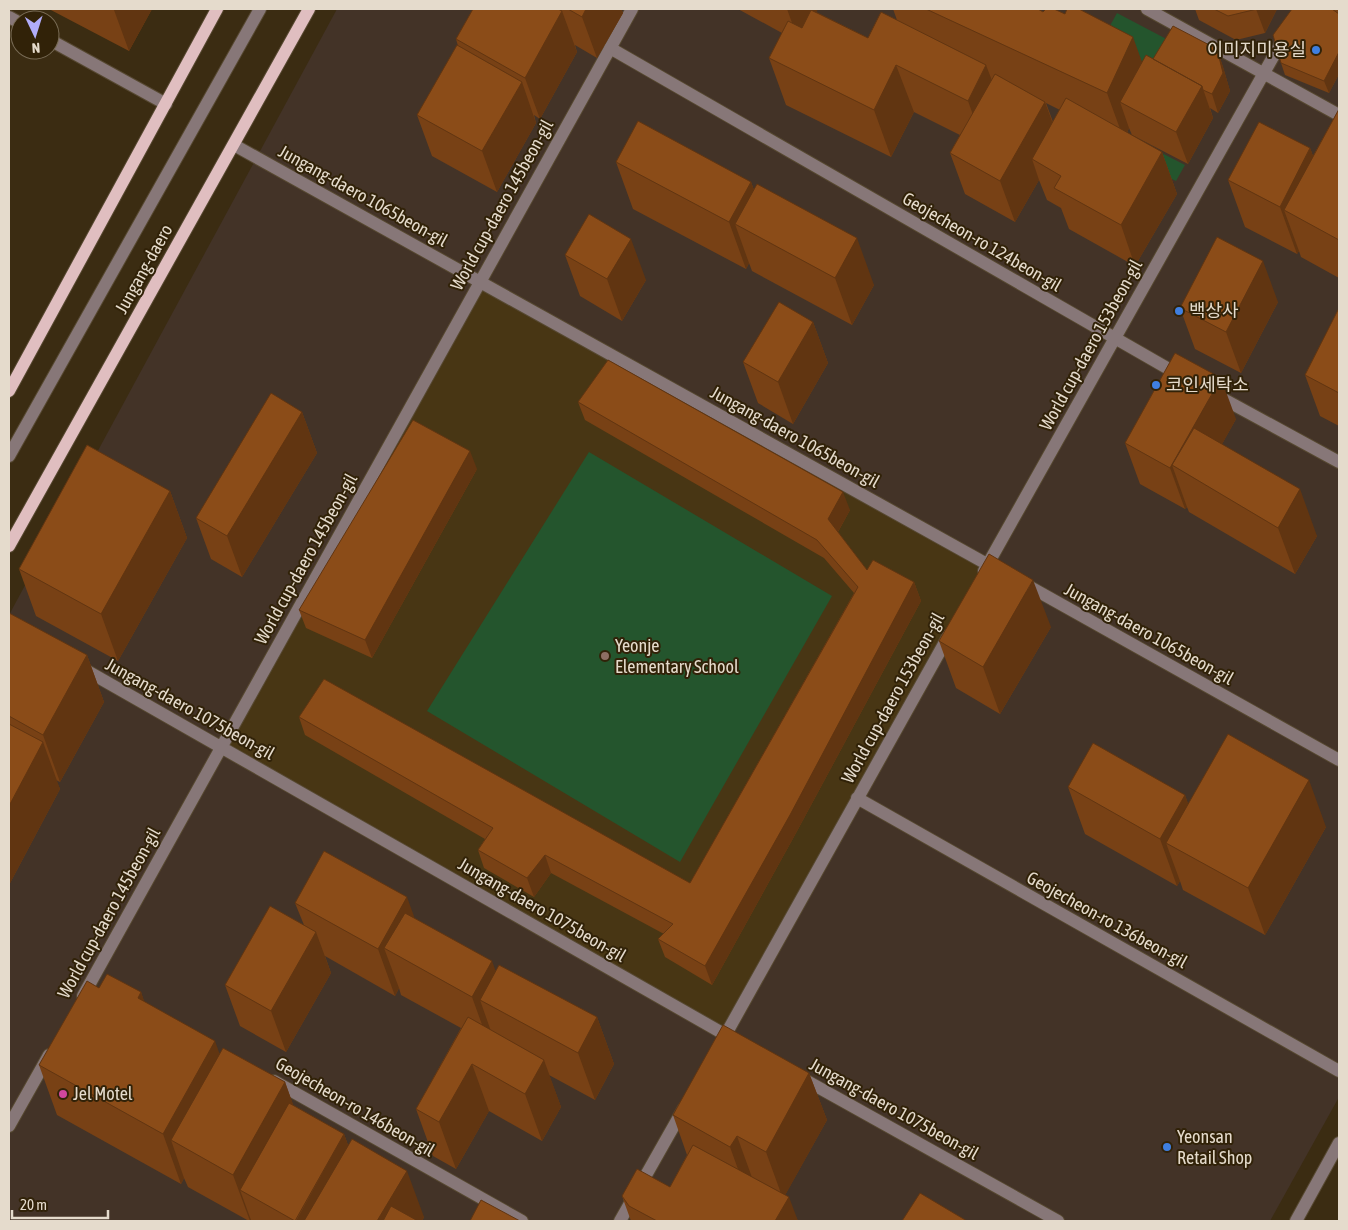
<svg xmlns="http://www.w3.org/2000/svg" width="1348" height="1230" font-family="'Asap Condensed','Noto Sans KR',sans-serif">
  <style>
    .commercial { fill: #433327 }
    .built { fill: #483614 }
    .green { fill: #24552d }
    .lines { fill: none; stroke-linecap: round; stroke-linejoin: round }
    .minor-casing { stroke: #564830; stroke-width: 14 }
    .major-casing { stroke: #564830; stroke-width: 14 }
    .minor { stroke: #877778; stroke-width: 12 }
    .major { stroke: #e0bec0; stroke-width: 12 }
    .wall { fill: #784115; fill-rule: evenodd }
    .shaded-wall { fill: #613511 }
    .building { fill: #8b4c18; stroke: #613511 }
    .shop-dot { fill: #3f7fe0; stroke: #312208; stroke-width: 2 }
    .education-dot { fill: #8d6e63; stroke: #312208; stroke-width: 2 }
    .hotel-dot { fill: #d1479c; stroke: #312208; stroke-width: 2 }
    .labels { text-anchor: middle; stroke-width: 4; stroke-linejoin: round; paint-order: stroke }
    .poi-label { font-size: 18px; fill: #e5dbcc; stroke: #312208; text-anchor: start }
    .street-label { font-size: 18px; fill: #e5dbcc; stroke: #312208 }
  </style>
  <rect width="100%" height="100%" fill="#3b2c12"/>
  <!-- commercial -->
  <path class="commercial" d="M337,9H1339V1097L1270,1221H9V615Z"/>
  <!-- built -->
  <path class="built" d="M480,282L988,564L725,1035L222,747Z"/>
  <!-- green -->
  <path class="green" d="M1117,13L1174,43L1156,79L1096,51Z
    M1129,136L1185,165L1176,181L1118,154Z
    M589,452L832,596L680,862L427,711Z"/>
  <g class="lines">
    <!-- minor casing -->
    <g class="minor-casing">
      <path id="minor" d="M1147,9L1339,115
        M9,17L20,23
        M50,40L166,104
        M610,48L1181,376
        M234,145L994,568
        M1216,395L1339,462
        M9,456L260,9
        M984,571L1300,9
        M1023,583L1339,760
        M82,668L731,1038
        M857,798L1339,1071
        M83,996L632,9
        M721,1043L949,635
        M798,1076L1058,1221
        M274,1081L522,1221
        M9,1126L49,1055
        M620,1221L684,1108
        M1296,1221L1339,1143"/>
    </g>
    <!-- major casing -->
    <g class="major-casing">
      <path id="major" d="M9,391L217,9
        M9,546L309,9"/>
    </g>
    <!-- minor -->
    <use href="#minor" class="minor"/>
    <!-- major -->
    <use href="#major" class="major"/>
  </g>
  <!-- wall -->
  <path class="wall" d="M49,9H152L129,51Z
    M473,9H621L623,13L597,58L575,45L577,52L540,119L534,115L536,123L497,192L432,156L417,115L458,46L456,39Z
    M738,9H818L816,12L868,38L897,20L893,9H1038L1142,62L1153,59L1217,49L1223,67L1230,91L1218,113L1210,108L1213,118L1188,164L1132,135L1129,128L1127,133L1162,152L1177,194L1135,266L1069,229L1061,208L1047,200L1039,180L1015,222L965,194L950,153L960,135L914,112L891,157L786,105L769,58L782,33ZM1046,103L1060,110L1053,122Z
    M1195,9H1277L1265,33L1236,40L1199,20Z
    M1292,9H1339V76V74L1329,93L1285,75L1281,63Z
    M1339,109V278L1301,257L1299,251L1297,254L1245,227L1228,180L1310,148L1313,156Z
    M616,162L751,182L754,190L874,285L852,325L752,271L749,263L746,269L633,209Z
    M565,255L646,280L622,321L580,296Z
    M1278,302L1241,373L1195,349L1180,308Z
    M1339,308V426L1320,416L1305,375Z
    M813,322L828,363L793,424L758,403L743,362Z
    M578,402L850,510L838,532L867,570L914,582L921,601L796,833L712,985L665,957L658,939L664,934L551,873L534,897L484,868L478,850L485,839L305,735L299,717L690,883L854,593L824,558L585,420Z
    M302,412L317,453L242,577L211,559L196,518Z
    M1236,419L1222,444L1317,536L1295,574L1189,512L1187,507L1185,509L1140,484L1125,443Z
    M477,469L372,658L306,628L299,610Z
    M170,491L187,538L118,661L36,616L19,569Z
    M9,613L87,655L104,702L60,782L56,780L60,789L9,885Z
    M1051,627L1000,714L956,688L939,641Z
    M1068,787L1185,795L1188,804L1326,827L1265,935L1183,890L1180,881L1177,886L1085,834Z
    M295,903L414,918L496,971L597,1017L614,1064L595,1100L549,1075L561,1107L542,1141L489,1111L456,1169L433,1156L416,1109L461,1028L401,995L399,988L395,996L325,956L331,973L286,1052L240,1026L225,985L304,925Z
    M99,988L141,992L144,1002L220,1054L285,1082L293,1105L344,1134L348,1145L424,1217L422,1221H251V1220L249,1221L188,1187L184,1178L181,1184L57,1115L39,1065Z
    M809,1073L827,1120L785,1195L798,1221H631L622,1196L670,1187L687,1155L673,1115Z"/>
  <!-- shaded-wall -->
  <path class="shaded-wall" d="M115,9H152L129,51L114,10Z
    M586,9H621L623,13L597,58L582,17Z
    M787,9H818L799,42Z
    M1256,9H1277L1265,33Z
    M562,11L577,52L540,119L525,78Z
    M1133,37L1150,84L1120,102L1129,128L1124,140L1107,93Z
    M1217,49L1223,67L1230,91L1218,113L1212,94Z
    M1339,52V72L1338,71L1339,74L1329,93L1324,81Z
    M896,65L914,112L891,157L874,110Z
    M986,65L1004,112L985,148L968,101Z
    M522,82L536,123L497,192L482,151Z
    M1202,86L1213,118L1188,164L1176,132Z
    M1045,102L1060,143L1032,159L1039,180L1015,222L1000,181Z
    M1310,148L1328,195L1284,210L1299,251L1297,254L1280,207Z
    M1162,152L1177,194L1135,266L1121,225Z
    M751,182L768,229L735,224L749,263L746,269L729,222Z
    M857,238L874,285L852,325L835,278Z
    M631,239L646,280L622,321L607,279Z
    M1263,261L1278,302L1241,373L1226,332Z
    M813,322L828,363L793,424L778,382Z
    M1221,378L1236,419L1201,482L1172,465Z
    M302,412L317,453L242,577L227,536Z
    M470,451L477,469L372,658L365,640Z
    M1172,465L1187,507L1185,509L1170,468Z
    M1300,489L1317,536L1295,574L1278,528Z
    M170,491L187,538L118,661L101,614Z
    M843,492L850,510L835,537L828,519Z
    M1033,580L1051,627L1000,714L983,667Z
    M914,582L921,601L796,833L712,985L705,966Z
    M87,655L104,702L60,782L43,735Z
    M43,742L60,789L9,885V806Z
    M1309,780L1326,827L1265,935L1248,888Z
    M1185,795L1202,842L1166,843L1180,881L1177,886L1160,839Z
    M545,855L551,873L534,897L527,878Z
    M407,897L424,944L384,948L399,988L395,996L378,949Z
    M316,932L331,973L286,1052L271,1011Z
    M492,961L509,1008L480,1000L493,1037L489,1044L472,997Z
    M141,992L159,1042L138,998Z
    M597,1017L614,1064L595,1100L578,1053Z
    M215,1041L233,1091L171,1140L184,1178L181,1184L163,1134Z
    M544,1060L561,1107L542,1141L525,1094Z
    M472,1064L489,1111L456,1169L439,1122Z
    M809,1073L827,1120L783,1199L766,1152Z
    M285,1082L302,1129L240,1190L251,1220L250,1221L233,1175Z
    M344,1134L361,1181L338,1221H296Z
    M737,1136L754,1183L747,1194L730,1147Z
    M407,1171L424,1217L422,1221H377Z
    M789,1197L798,1221H775Z"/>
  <!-- building -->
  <path class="building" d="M473,9H558L562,11L525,78L456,39Z
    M568,9H586L582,17Z
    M926,9H1038L1043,12L1046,9H1054L1065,14L1067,9H1079L1133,37L1107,93Z
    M1214,9H1257L1228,16Z
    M1292,9H1332L1339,14V52L1324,81L1281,63L1273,35Z
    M811,10L868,38L881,12L986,65L968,101L896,65L874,110L769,58L788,21L802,28Z
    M1173,26L1217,49L1223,73L1212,94L1203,90L1202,86L1153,59Z
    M457,45L522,82L482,151L417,115Z
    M1146,55L1202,86L1176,132L1120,102Z
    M995,74L1045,102L1000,181L950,153Z
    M1066,98L1162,152L1121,225L1054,188L1061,176L1032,159Z
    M1339,109V240L1284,210Z
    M638,121L751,182L729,222L616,162Z
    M1259,122L1310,148L1280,207L1228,180Z
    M757,184L857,238L835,278L735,224Z
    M589,214L631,239L607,279L565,255Z
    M1217,237L1263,261L1226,332L1180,308Z
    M779,302L813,322L778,382L743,362Z
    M1339,308V393L1305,375Z
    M1175,353L1221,378L1170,468L1125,443Z
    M608,360L843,492L828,519L867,570L873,560L914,582L790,815L705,966L658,939L673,924L545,855L527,878L478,850L493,828L299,717L324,679L690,883L858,587L817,540L578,402Z
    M271,393L302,412L227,536L196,518Z
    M413,420L470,451L365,640L299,610Z
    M1194,428L1300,489L1278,528L1172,465Z
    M87,445L170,491L101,614L19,569Z
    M989,554L1033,580L983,667L939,641Z
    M9,613L87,655L43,735L9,716Z
    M9,724L43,742L9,806Z
    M1228,734L1309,780L1248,888L1166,843Z
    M1093,743L1185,795L1160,839L1068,787Z
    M324,851L407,897L378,949L295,903Z
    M270,906L316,932L271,1011L225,985Z
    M405,913L492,961L472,997L384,948Z
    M499,965L597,1017L578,1053L480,1000Z
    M107,974L141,992L138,998L215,1041L163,1134L39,1065L87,981L99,988Z
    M468,1017L544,1060L525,1094L472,1064L439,1122L416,1109Z
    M723,1025L809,1073L766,1152L737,1136L730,1147L673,1115Z
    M223,1048L285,1082L233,1175L171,1140Z
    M289,1103L344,1134L295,1221L240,1190Z
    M352,1139L407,1171L377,1221H304Z
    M693,1145L789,1197L775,1221H657L629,1206L622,1196L637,1169L670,1187Z
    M920,1193L967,1221H902Z
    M481,1200L520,1221H470Z
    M391,1206L418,1221H383Z"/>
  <!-- markers -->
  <g class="shop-dot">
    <circle cx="1316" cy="50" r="5"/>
    <circle cx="1179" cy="311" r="5"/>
    <circle cx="1156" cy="385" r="5"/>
    <circle cx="1167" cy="1147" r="5"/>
  </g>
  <circle class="education-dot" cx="605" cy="656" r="5"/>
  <circle class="hotel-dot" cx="63" cy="1094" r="5"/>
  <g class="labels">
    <!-- poi labels -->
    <g class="poi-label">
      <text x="1306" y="56" text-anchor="end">이미지미용실</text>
      <text x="1189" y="317">백상사</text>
      <text x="1166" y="391">코인세탁소</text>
      <text x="615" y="652">Yeonje<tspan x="615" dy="21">Elementary School</tspan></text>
      <text x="73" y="1100">Jel Motel</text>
      <text x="1177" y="1143">Yeonsan<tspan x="1177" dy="21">Retail Shop</tspan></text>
    </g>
    <!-- street labels -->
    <g class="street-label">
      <text transform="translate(363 196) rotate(29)" y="6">Jungang-daero 1065beon-gil</text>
      <text transform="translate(502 205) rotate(-61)" y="6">World cup-daero 145beon-gil</text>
      <text transform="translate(982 242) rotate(30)" y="6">Geojecheon-ro 124beon-gil</text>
      <text transform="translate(144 269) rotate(-61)" y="6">Jungang-daero</text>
      <text transform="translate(1091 345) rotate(-61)" y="6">World cup-daero 153beon-gil</text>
      <text transform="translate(795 437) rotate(29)" y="6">Jungang-daero 1065beon-gil</text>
      <text transform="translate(306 559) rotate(-61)" y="6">World cup-daero 145beon-gil</text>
      <text transform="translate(1149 634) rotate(29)" y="6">Jungang-daero 1065beon-gil</text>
      <text transform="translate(893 698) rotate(-61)" y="6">World cup-daero 153beon-gil</text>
      <text transform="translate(190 709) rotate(29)" y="6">Jungang-daero 1075beon-gil</text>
      <text transform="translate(542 910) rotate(30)" y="6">Jungang-daero 1075beon-gil</text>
      <text transform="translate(109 913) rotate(-61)" y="6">World cup-daero 145beon-gil</text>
      <text transform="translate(1107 920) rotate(29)" y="6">Geojecheon-ro 136beon-gil</text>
      <text transform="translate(355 1107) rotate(30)" y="6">Geojecheon-ro 146beon-gil</text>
      <text transform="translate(894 1109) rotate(29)" y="6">Jungang-daero 1075beon-gil</text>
    </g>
  </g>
  <!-- border -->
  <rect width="1348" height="1230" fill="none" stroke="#e5dbcc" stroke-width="20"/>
  <!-- north arrow -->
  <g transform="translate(35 35) rotate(176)"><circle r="24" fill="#312208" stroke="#796c56"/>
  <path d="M0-4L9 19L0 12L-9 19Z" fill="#b1adfa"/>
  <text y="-8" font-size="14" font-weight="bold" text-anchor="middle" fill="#e5dbcc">N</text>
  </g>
  <!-- scale -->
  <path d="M12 1210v8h96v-8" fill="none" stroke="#e5dbcc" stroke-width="2.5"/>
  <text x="20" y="1210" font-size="15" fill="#e5dbcc" stroke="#312208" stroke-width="4" paint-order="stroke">20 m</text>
</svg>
